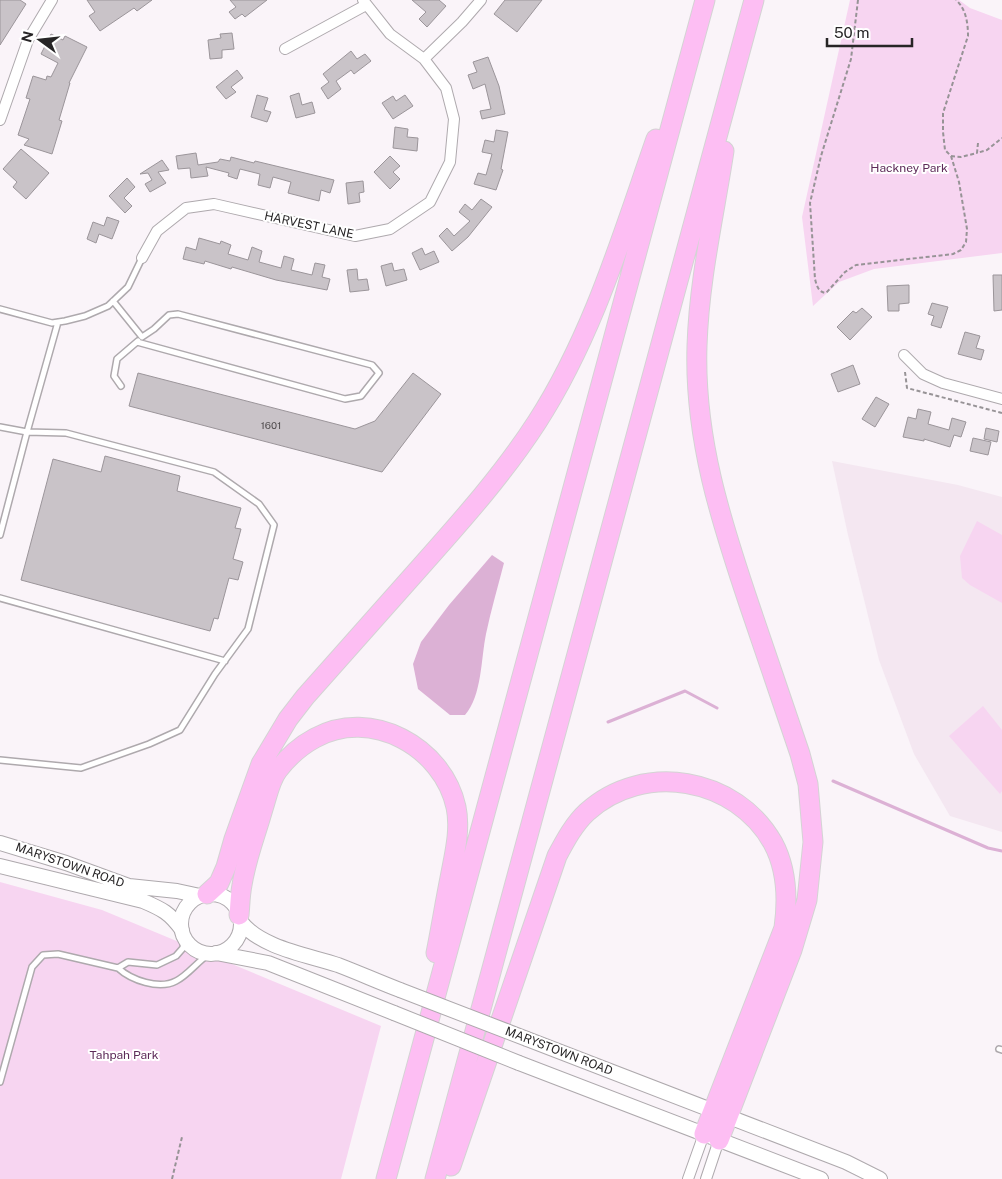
<svg xmlns="http://www.w3.org/2000/svg" width="1002" height="1179" font-family="'Public Sans',sans-serif">
  <style>
    .built { fill: #f4e7f1 }
    .green { fill: #f7d5f1 }
    .water { fill: #dcb1d5 }
    .lines { fill: none; stroke-linecap: round; stroke-linejoin: round }
    .stream { stroke: #dcb1d5; stroke-width: 3 }
    .building { fill: #c9c3c8; stroke: #9b959a }
    .service-casing { stroke: #aea9ad; stroke-width: 8 }
    .minor-casing { stroke: #aea9ad; stroke-width: 12 }
    .secondary-casing { stroke: #aea9ad; stroke-width: 16 }
    .motorway-casing { stroke: #d4d3d4; stroke-width: 21 }
    .path { stroke: #979396; stroke-width: 2; stroke-dasharray: 4 2.5; stroke-linecap: butt }
    .service { stroke: #fff; stroke-width: 5 }
    .minor { stroke: #fff; stroke-width: 10 }
    .secondary { stroke: #fff; stroke-width: 14 }
    .motorway { stroke: #fdbef3; stroke-width: 19 }
    .secondary-bridge-casing { stroke: #aea9ad; stroke-width: 16; stroke-linecap: butt }
    .secondary-bridge { stroke: #fff; stroke-width: 14 }
    .labels { text-anchor: middle; stroke-width: 4; stroke-linejoin: round; paint-order: stroke }
    .number-label { font-size: 10px; fill: #504c4e }
    .park-label { font-size: 12px; fill: #5d2a58; stroke: #fff }
    .street-label { font-size: 12px; fill: #272526; stroke: #fff }
  </style>
  <rect width="100%" height="100%" fill="#faf4f9"/>
  <!-- built -->
  <path class="built" d="M832,461L958,485L1002,497V832L950,816L914,754L879,660L848,535Z"/>
  <!-- green -->
  <path class="green" d="M850,0H959L970,8L1002,20V253L874,269L839,282L813,306L802,217Z
    M977,521L1002,535V603L970,585L962,578L960,556Z
    M983,706L1002,730V791L1000,794L949,736Z
    M0,882L102,910L381,1026L341,1179H0Z"/>
  <!-- water -->
  <path class="water" d="M492,555L504,563C498,586 491,610 486,634C481,658 482,696 465,715H450L418,689L413,664L421,642L449,605Z"/>
  <g class="lines">
    <!-- stream -->
    <path class="stream" d="M608,722L685,691L717,708
      M833,781L988,848L1002,851"/>
  </g>
  <!-- building -->
  <path class="building" d="M0,0H20L26,4L0,45Z
    M87,0H152L137,11L134,8L100,31L89,16L95,12Z
    M230,0H267L245,17L242,14L235,19L229,12L236,7Z
    M412,0H439L446,6L427,27L419,19L426,12Z
    M505,0H542L517,32L494,14Z
    M232,33L234,49L222,50V58L210,59L208,40L221,38L220,34Z
    M51,34L63,40L65,36L87,47L69,83H70L59,120L62,121L52,154L24,145L29,139L18,135L30,99L26,98L33,76L46,80L47,76L51,77L58,63L41,54Z
    M351,51L357,59L365,54L371,61L354,74L351,70L336,81L341,89L328,99L321,88L329,82L323,74Z
    M488,57L499,86L505,114L482,119L480,111L491,109L485,84L473,89L468,75L477,72L473,62Z
    M237,70L243,78L231,87L236,92L226,99L216,87Z
    M299,93L302,105L312,102L315,113L296,118L290,96Z
    M257,95L268,98L264,110L271,112L267,122L251,117Z
    M405,95L413,106L393,119L382,103L393,96L396,101Z
    M395,127L408,129L407,137L418,138L417,151L393,148Z
    M496,130L508,132L501,169L503,170L496,190L474,184L478,173L486,175L492,154L482,152L485,140L494,142Z
    M21,149L49,173L26,199L13,187L17,182L3,169Z
    M196,153L198,165L218,162L220,159L230,161L231,157L254,163L255,161L334,180L330,193L321,190L319,201L288,193L291,182L273,177L270,188L258,185L260,174L240,169L237,179L228,176L229,173L206,167L208,176L191,178L190,168L178,169L176,156Z
    M390,156L400,166L393,172L400,179L390,189L374,172Z
    M162,160L169,170L158,172L166,183L150,192L145,184L152,180L148,173L140,174Z
    M127,178L135,187L124,198L132,206L125,213L109,196Z
    M363,181L364,192L359,193L360,202L348,204L346,183Z
    M481,199L492,207L468,237L452,251L439,236L447,228L454,236L470,221L459,212L465,204L472,210Z
    M107,217L119,221L112,239L99,234L96,243L87,239L93,222L104,226Z
    M199,238L220,244L221,241L231,245L228,254L248,260L252,247L262,251L259,262L281,268L284,256L294,259L291,270L312,275L315,263L325,265L322,277L330,279L327,290L276,280L232,267L231,269L205,261L204,264L183,259L186,247L196,250Z
    M422,248L425,255L434,251L439,262L420,270L412,253Z
    M392,263L394,271L404,269L407,280L386,286L381,266Z
    M357,269L358,280L367,279L369,290L350,292L347,270Z
    M993,275H1002V310L994,311Z
    M909,285V303L899,304V311H888L887,286Z
    M932,303L948,307L941,328L931,325L934,316L928,314Z
    M862,308L872,317L850,340L837,327L853,311L856,313Z
    M965,332L980,336L976,348L984,350L981,360L958,354Z
    M853,365L860,384L838,392L831,374Z
    M138,373L355,429L375,421L413,373L441,394L382,472L129,406Z
    M876,397L889,404L875,427L862,419Z
    M918,409L931,412L928,424L949,430L952,418L966,422L961,437L954,435L950,447L924,439V441L903,437L908,417L916,419Z
    M986,428L999,431L997,442L984,439Z
    M973,438L991,442L988,455L970,451Z
    M105,456L180,476L177,491L241,508L235,528L241,529L233,559L243,562L238,580L229,578L218,619L214,618L210,631L21,580L53,459L101,472Z"/>
  <g class="lines">
    <!-- service casing -->
    <g class="service-casing">
      <path id="service" d="M113,301L142,337L154,329L169,315L178,314L372,365L379,373L361,396L345,399L137,342
        M0,309L52,323L65,321L85,316L108,306L128,287L142,258
        M121,386L114,376L117,359L138,341
        M0,427L27,432L58,322
        M0,535L27,432L66,433L214,472L259,504L274,525L248,629L215,674L180,730L149,744L81,768L0,760
        M0,598L225,661
        M184,938L183,948L176,956L157,965L128,962L118,968C131,980 159,990 176,981C188,975 197,962 209,954
        M999,1049L1002,1050
        M0,1082L32,967L43,955L58,954L118,968"/>
    </g>
    <!-- minor casing -->
    <g class="minor-casing">
      <path id="minor" d="M285,49L366,5
        M424,59L462,22L481,0
        M0,120L28,40L52,0
        M142,258L157,231L186,208L214,204L355,236L390,229L430,202L450,162L454,119L446,88L424,59L390,34L363,0
        M904,355L923,374L943,383L1002,399
        M688,1179L704,1134
        M706,1179L719,1140"/>
    </g>
    <!-- secondary casing -->
    <g class="secondary-casing">
      <path id="secondary" d="M0,843L66,863L129,886L177,891L200,896
        M0,866L143,901C162,909 170,913 182,930
        M181 924a30 30 0 1 1 60 0a30 30 0 1 1-60 0Z
        M241,922C261,948 308,955 338,965C359,973 379,982 400,990
        M216,953L268,963L394,1013
        M527,1039L846,1162L880,1179
        M519,1063L821,1179"/>
    </g>
    <!-- motorway casing -->
    <g class="motorway-casing">
      <path id="motorway" d="M207,894L219,883L226,867L234,839L261,764L288,719L305,697C345,652 384,608 424,563C464,518 504,473 537,422C593,335 622,236 656,139
        M239,915C240,905 240,895 242,885C246,859 256,834 263,809C267,797 270,780 278,770C288,757 300,746 315,738C371,707 443,747 456,807C461,830 454,856 450,878C445,903 441,928 436,953
        M719,1140L792,950L807,900L813,842L808,784L800,754C783,705 767,656 750,607C721,521 694,438 697,346C699,280 714,216 724,151
        M451,1166L557,856C565,841 574,824 587,812C643,761 736,777 773,843C787,869 788,899 784,928L704,1134
        M386,1179L705,0
        M435,1179L754,0"/>
    </g>
    <!-- path -->
    <path class="path" d="M858,0L851,59L821,156L810,203L815,279C817,286 818,292 826,293L845,272L856,265L953,254L961,250L966,242L967,229L959,182L951,156L945,150L943,132V113L968,36C968,23 966,9 956,0
      M978,143L977,153L987,150L1002,138
      M951,156L961,157L977,153
      M905,372L907,388L1002,413
      M172,1179L182,1137"/>
    <!-- service -->
    <use href="#service" class="service"/>
    <!-- minor -->
    <use href="#minor" class="minor"/>
    <!-- secondary -->
    <use href="#secondary" class="secondary"/>
    <!-- motorway -->
    <use href="#motorway" class="motorway"/>
    <!-- secondary-bridge casing -->
    <g class="secondary-bridge-casing">
      <path id="secondary-bridge" d="M400,990L527,1039
        M394,1013L519,1063"/>
    </g>
    <!-- secondary-bridge -->
    <use href="#secondary-bridge" class="secondary-bridge"/>
  </g>
  <g class="labels">
    <!-- number labels -->
    <g class="number-label">
      <text x="271" y="429">1601</text>
    </g>
    <!-- park labels -->
    <g class="park-label">
      <text x="909" y="172">Hackney Park</text>
      <text x="124" y="1059">Tahpah Park</text>
    </g>
    <!-- street labels -->
    <g class="street-label">
      <text transform="translate(309 225) rotate(12)" y="4">HARVEST LANE</text>
      <text transform="translate(70 865) rotate(19)" y="4">MARYSTOWN ROAD</text>
      <text transform="translate(559 1051) rotate(21)" y="4">MARYSTOWN ROAD</text>
    </g>
  </g>
  <!-- north arrow -->
  <g transform="translate(40 40) rotate(285)" stroke="#ffffff" stroke-width="4" paint-order="stroke">
  <path d="M0-4L9 19L0 12L-9 19Z" fill="#272526"/>
  <text y="-8" font-size="14" font-weight="bold" text-anchor="middle" fill="#272526">N</text>
  </g>
  <!-- scale -->
  <path d="M827 38v8h85v-8" fill="none" stroke="#272526" stroke-width="2.5"/>
  <text x="834" y="38" font-size="15" fill="#272526" stroke="#ffffff" stroke-width="4" paint-order="stroke">50 m</text>
</svg>
